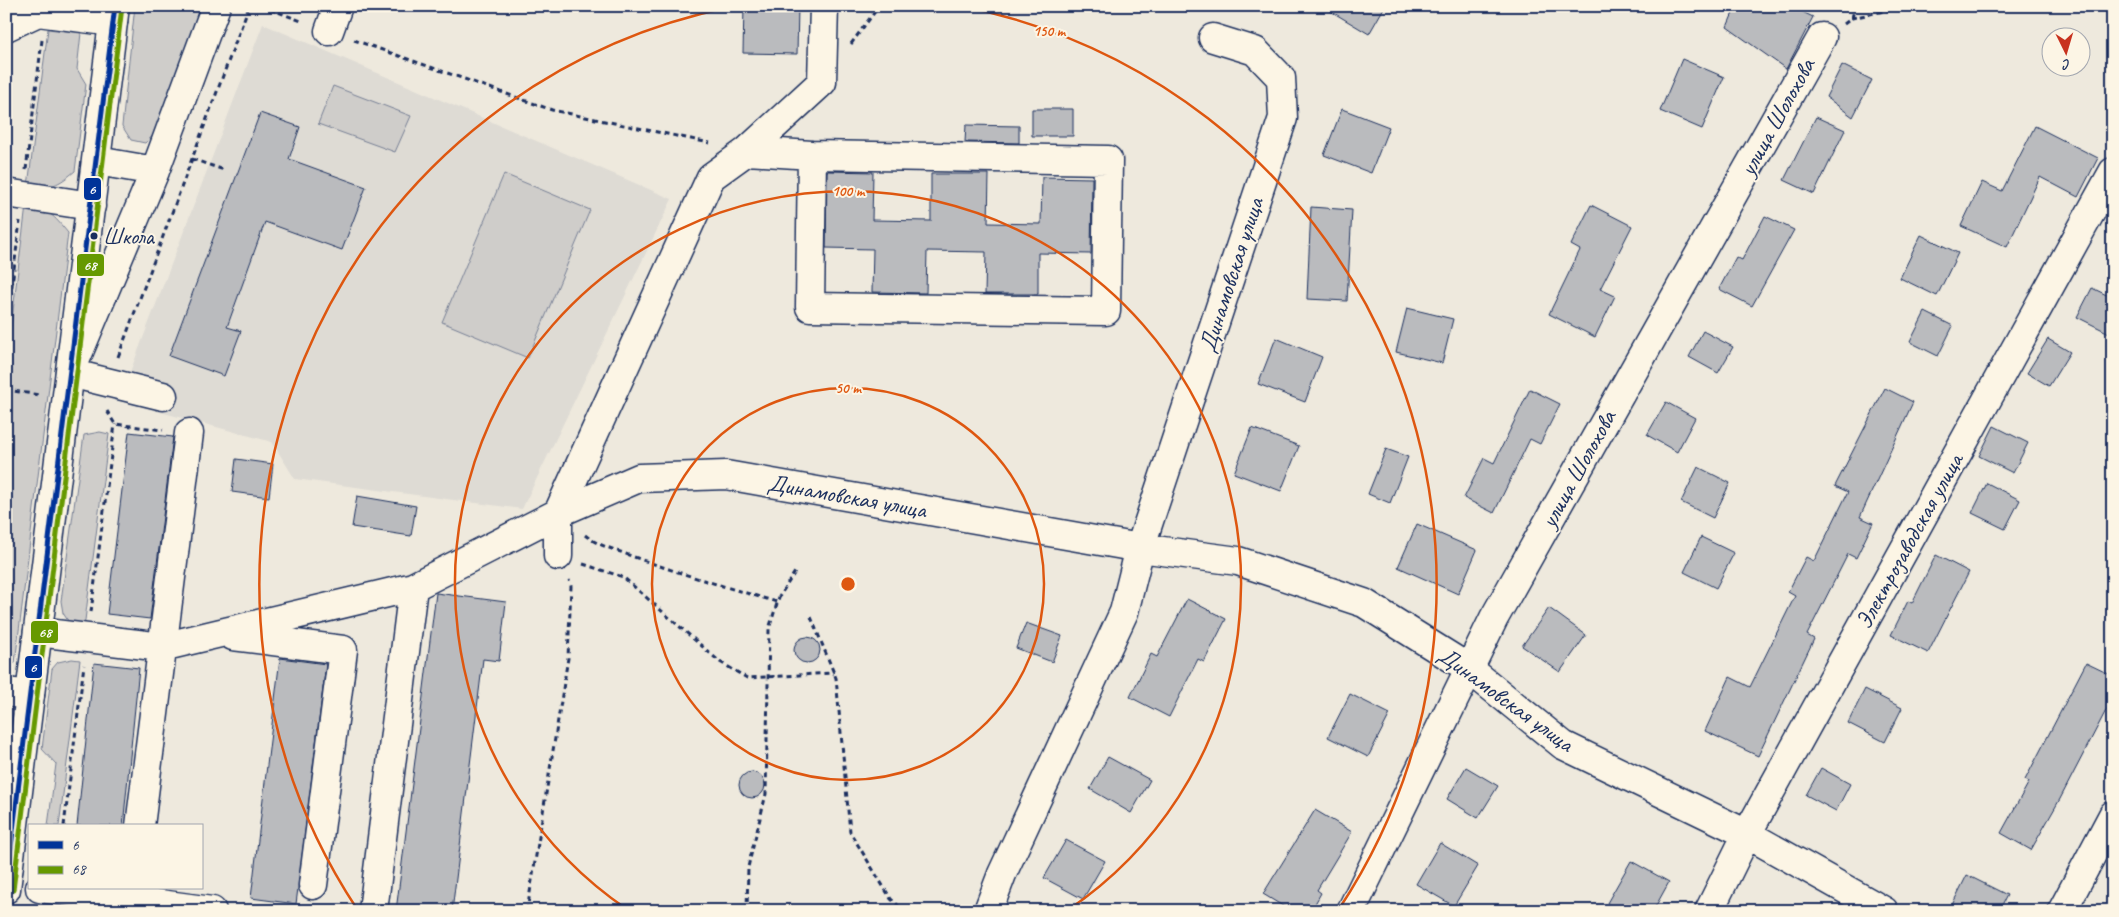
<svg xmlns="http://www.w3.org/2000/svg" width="2119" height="917" font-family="Caveat,sans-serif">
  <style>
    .built { fill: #dedbd4 }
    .green { fill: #cfcdca; stroke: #757e94 }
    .building { fill: #babbbe; stroke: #1b2f5e }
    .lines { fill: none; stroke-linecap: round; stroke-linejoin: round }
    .minor-casing { stroke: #1b2f5e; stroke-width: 31 }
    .major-casing { stroke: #1b2f5e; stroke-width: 31 }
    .path { stroke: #1b2f5e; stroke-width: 3; stroke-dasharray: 5 4; stroke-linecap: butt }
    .minor { stroke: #fcf5e5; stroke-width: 28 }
    .major { stroke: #fcf5e5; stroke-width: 28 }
    .bus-1-casing { stroke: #fcf5e5; stroke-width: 9 }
    .bus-2-casing { stroke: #fcf5e5; stroke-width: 9 }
    .bus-1 { stroke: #039; stroke-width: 5 }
    .bus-2 { stroke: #690; stroke-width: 5 }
    .ring { fill: none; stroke: #de5710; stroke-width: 2.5 }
    .bus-dot { fill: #1b2f5e; stroke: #fcf5e5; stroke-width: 2 }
    .labels { text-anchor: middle; stroke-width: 4; stroke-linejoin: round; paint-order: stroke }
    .bus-label { font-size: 23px; fill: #1b2f5e; stroke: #fcf5e5; text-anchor: start }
    .street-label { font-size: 24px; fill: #1b2f5e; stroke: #fcf5e5 }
    .centre { fill: #de5710; stroke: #fcf5e5; stroke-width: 2.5 }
    .ring-label { font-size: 15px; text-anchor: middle; font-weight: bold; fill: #de5710; stroke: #fcf5e5; stroke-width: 4; stroke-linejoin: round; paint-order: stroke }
    .line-badge { stroke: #fcf5e5; stroke-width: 2 }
    .badge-label { font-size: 14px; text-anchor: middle; font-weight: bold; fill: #fff }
  </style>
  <rect width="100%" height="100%" fill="#eee9dd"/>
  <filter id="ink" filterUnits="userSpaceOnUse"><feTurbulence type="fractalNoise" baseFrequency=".02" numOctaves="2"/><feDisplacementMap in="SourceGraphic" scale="10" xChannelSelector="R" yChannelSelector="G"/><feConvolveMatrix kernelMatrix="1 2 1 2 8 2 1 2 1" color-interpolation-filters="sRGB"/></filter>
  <g filter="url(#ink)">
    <!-- built -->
    <path class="built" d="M263,24L672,199L522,509L295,479L272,442L119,401Z"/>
    <!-- green -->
    <path class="green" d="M135,6H204L158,131L145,143L131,140L122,126Z
      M48,29L81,33L77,69L86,84L75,171C58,185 51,189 28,186Z
      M333,86L411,116L395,152L318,124Z
      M504,174L590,210L528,358L442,322Z
      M26,206C48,208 54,216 68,233L15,663L6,669V367Z
      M100,432L109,434L84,628L72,627L63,613L61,601L84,435Z
      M72,659L80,660L59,826H48L56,764L42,749L52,669L58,662Z"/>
    <!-- building -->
    <path class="building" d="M744,6H798L797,54L743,53Z
      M1322,6H1385L1369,34Z
      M1736,6H1790L1813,17L1786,69L1727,27Z
      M1682,59L1724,77L1702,129L1660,111Z
      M1842,65L1872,80L1853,117L1826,97Z
      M1032,109H1073V136H1032Z
      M1342,109L1389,127L1371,173L1324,155Z
      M260,113L300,127L289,159L366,187L342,250L265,222L227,327L241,331L224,376L169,356Z
      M1816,117L1845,130L1814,194L1784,180Z
      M966,125L1019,126V143L965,142Z
      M2035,126L2098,158L2078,197L2040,177L2007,247L1961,226L1982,182L2002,191Z
      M827,171L873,172L872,220L931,221V174H989L988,223L1041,224L1042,177L1092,178L1091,254L1038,253V294H985L986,252L927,251L926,293L872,292L873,249L826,248Z
      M1591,205L1632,226L1600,289L1615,296L1595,337L1549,314L1580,250L1571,245Z
      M1311,207L1352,210L1347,301L1307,299Z
      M1765,216L1794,230L1752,306L1719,289L1736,257L1742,260Z
      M1921,235L1958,253L1937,296L1900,278Z
      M2092,288L2113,298V335L2077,317Z
      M1407,308L1453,319L1442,363L1396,352Z
      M1925,312L1953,326L1938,356L1910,342Z
      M1703,331L1733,347L1718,373L1689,357Z
      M1276,338L1322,357L1305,402L1258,384Z
      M2048,339L2070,352L2049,386L2027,373Z
      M1885,388L1913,402L1860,517L1873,523L1856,558L1848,554L1807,635L1814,639L1758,756L1705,731L1730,677L1750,687L1795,596L1788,592L1806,557L1814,561L1848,492L1835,486Z
      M1530,389L1560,404L1540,444L1530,439L1494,513L1464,498L1484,458L1494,463Z
      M1666,402L1695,418L1677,452L1647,435Z
      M1994,426L2028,443L2013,473L1979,456Z
      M1252,428L1299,446L1281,491L1234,473Z
      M129,432L173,437L150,619L107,614Z
      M1386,449L1408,457L1390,503L1368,494Z
      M236,459L273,464L269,497L232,492Z
      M1698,467L1730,483L1713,518L1681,502Z
      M1987,483L2020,500L2005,529L1972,513Z
      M357,496L416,506L411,536L352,527Z
      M1417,524L1477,550L1458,594L1398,567Z
      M1701,537L1734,553L1716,588L1684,572Z
      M1936,555L1969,572L1928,653L1891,635L1908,601L1912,603Z
      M436,593L506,602L499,661L483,659L452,911H396Z
      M1187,599L1226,619L1204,662L1198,659L1169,717L1130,697L1151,654L1157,657Z
      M1549,608L1586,635L1560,672L1522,646Z
      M1026,623L1062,636L1052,662L1016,648Z
      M794 650a13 13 0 1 1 26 0a13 13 0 1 1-26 0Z
      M280,658L326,664L296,904L251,898Z
      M94,663L139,668L123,826H77Z
      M2086,663L2113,676V697L2060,799L2031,850L2001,833L2029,782L2025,780Z
      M1865,689L1902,708L1885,742L1848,723Z
      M1350,694L1390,714L1368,757L1328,737Z
      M1108,757L1150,780L1131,813L1090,789Z
      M1466,767L1498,786L1478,818L1447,799Z
      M1821,768L1850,784L1836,811L1806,795Z
      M739 785a13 13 0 1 1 26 0a13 13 0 1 1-26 0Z
      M1315,810L1352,832L1317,890L1321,893L1311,911H1291L1263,894Z
      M1066,840L1105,861L1083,899L1044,878Z
      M1440,843L1478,866L1454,906L1416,884Z
      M1631,861L1669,882L1653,911H1620L1607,903Z
      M1967,875L2007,895L1999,911H1949Z"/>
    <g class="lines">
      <!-- minor casing -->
      <g class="minor-casing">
        <path id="minor" d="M6,27L38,12L113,22
          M329,31L338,6
          M747,151L812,155L1108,160L1106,311L810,307L812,155
          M97,161L155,171
          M6,193L91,206
          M163,396L70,373L155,171L216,6
          M558,556V513L711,177L747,151L822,82L824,6
          M38,632L162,647L413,587L558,513L639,478L726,475L1140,548L1238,561L1364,603L1468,668L1563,745L1747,834L1884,911
          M233,636L343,650L313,885
          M6,692L30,695
          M140,826L189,433
          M40,888L212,911
          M373,911L413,587
          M988,911L1002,874L1124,612L1140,548L1283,118L1281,78L1255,51L1213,38
          M1351,911L1494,618L1822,37
          M1709,911L1747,834L2113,172
          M2062,911L2113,815"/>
      </g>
      <!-- major casing -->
      <g class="major-casing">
        <path id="major" d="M6,889L115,6"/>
      </g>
      <!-- path -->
      <path class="path" d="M262,6L304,22
        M1852,18L1855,6
        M1844,24L1852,18L1907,6
        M354,40L552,110L710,143
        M851,44L879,6
        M192,159L224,170
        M26,170L42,40
        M6,332L20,221
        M118,357L249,6
        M6,390L40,395
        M107,411L115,424L163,430
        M585,535C598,546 617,550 634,557C681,574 729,588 777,602
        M583,564L623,577L720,662L747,678L834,673
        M91,612L115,424
        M811,617L836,678L850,832L891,899L904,911
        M64,826L84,665
        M527,911L568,658L571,586L569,580
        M747,911L748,867L766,794L769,629L779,597L795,572"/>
      <!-- minor -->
      <use href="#minor" class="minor"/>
      <!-- major -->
      <use href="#major" class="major"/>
      <!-- bus-1 casing -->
      <g class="bus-1-casing">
        <path id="bus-1" d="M6,887L115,6"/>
      </g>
      <!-- bus-2 casing -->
      <g class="bus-2-casing">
        <path id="bus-2" d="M13,890L122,7"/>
      </g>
      <!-- bus-1 -->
      <use href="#bus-1" class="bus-1"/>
      <!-- bus-2 -->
      <use href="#bus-2" class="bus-2"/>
    </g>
  </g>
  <!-- distance rings -->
  <g class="ring">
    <circle cx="848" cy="584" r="196"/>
    <path d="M628 910A393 393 0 1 1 1068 910"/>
    <path d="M357 909A589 589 0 0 1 731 7M965 7A589 589 0 0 1 1339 909"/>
  </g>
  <!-- markers -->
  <circle class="bus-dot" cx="94" cy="236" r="4.5"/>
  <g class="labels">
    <!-- bus labels -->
    <g class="bus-label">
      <text x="103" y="244">Школа</text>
    </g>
    <!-- street labels -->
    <g class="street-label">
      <text transform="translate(1777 117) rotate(-61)" y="8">улица Шолохова</text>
      <text transform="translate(1231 275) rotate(-72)" y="8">Динамовская улица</text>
      <text transform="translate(1578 469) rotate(-61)" y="8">улица Шолохова</text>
      <text transform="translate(847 496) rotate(10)" y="8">Динамовская улица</text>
      <text transform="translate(1909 541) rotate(-61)" y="8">Электрозаводская улица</text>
      <text transform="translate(1506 699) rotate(36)" y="8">Динамовская улица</text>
    </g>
  </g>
  <circle cx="848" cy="584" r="8" class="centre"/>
  <g class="ring-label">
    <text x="1049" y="36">150 m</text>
    <text x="848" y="196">100 m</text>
    <text x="848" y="393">50 m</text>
  </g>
  <g class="line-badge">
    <rect x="83" y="177" width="19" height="24" rx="5" fill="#039"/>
    <rect x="76" y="253" width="29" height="24" rx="5" fill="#690"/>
    <rect x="30" y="620" width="29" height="24" rx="5" fill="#690"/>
    <rect x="24" y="655" width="19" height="24" rx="5" fill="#039"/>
  </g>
  <g class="badge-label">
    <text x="92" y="194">6</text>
    <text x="90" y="270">68</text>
    <text x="45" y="637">68</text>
    <text x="33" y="672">6</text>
  </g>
  <!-- margin -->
  <rect width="2119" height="917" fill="none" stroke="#fcf5e5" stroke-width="25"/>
  <rect x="12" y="12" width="2094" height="892" fill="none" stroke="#1b2f5e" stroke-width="2" filter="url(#ink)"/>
  <!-- legend -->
  <rect x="28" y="824" width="175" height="65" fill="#fcf5e5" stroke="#a2a6af"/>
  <rect x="38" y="841" width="25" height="8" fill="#003399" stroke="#a2a6af"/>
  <text x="72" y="850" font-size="15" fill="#1b2f5e">6</text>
  <rect x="38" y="866" width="25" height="8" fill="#669900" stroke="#a2a6af"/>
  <text x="72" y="874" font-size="15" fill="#1b2f5e">68</text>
  <!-- north arrow -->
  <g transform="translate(2066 52) rotate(175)"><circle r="24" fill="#fcf5e5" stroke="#a2a6af"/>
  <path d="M0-4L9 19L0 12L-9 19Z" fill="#c8321e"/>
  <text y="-8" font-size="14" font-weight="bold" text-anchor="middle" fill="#1b2f5e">С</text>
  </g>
</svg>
